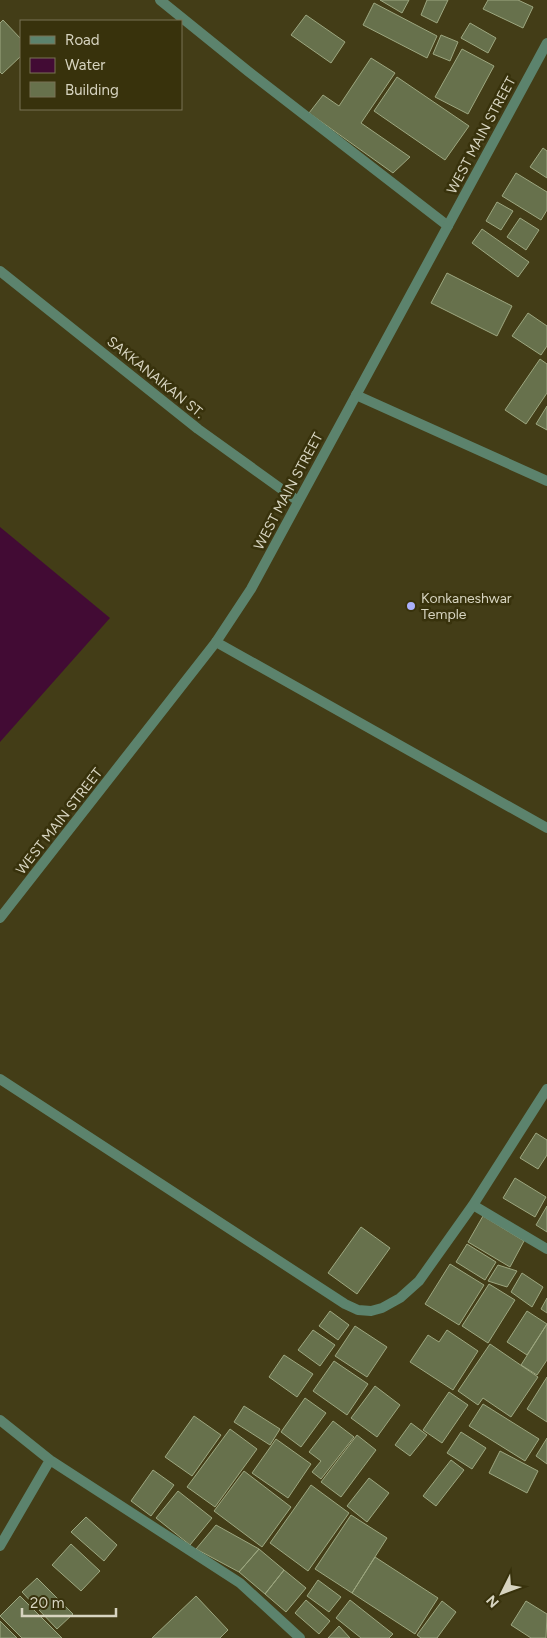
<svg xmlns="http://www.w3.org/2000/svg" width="547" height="1638" font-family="Figtree,sans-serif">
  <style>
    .water { fill: #420b34 }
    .building { fill: #67714c; stroke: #9da780 }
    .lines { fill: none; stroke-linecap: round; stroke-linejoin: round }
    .minor { stroke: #5c836d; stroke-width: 10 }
    .tertiary { stroke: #5c836d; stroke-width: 10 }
    .poi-dot { fill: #aab0fc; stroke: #38320c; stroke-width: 2 }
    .labels { text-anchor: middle; stroke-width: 5; stroke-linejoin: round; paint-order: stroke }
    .street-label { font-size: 14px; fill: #d7d4c0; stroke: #38320c }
    .poi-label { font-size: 14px; fill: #d7d4c0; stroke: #38320c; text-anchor: start }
  </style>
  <rect width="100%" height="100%" fill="#433d17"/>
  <!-- water -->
  <path class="water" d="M0,527L110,618L0,742Z"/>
  <!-- building -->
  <path class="building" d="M380,0H409L402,13Z
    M427,0H448L437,23L421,15Z
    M488,0H518L533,7L523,28L483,9Z
    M374,3L437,36L427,58L363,25Z
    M306,15L345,42L331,63L291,35Z
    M3,20L21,39V56L2,74L0,72V23Z
    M470,23L496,38L488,53L461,38Z
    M441,35L458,42L450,61L433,54Z
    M462,49L494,66L468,114L435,97Z
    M371,58L395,73L361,123L410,157L393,173L309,113L323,95L339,106Z
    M397,77L469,126L445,160L374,111Z
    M543,148L547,151V178L530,167Z
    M516,173L547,192V210L541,220L502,196Z
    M497,202L513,211L501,230L486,221Z
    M520,218L539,230L526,250L507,237Z
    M482,229L529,262L518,277L472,243Z
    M447,273L512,306L497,336L431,303Z
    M528,313L547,326V346L541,355L512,336Z
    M540,359L547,364V393L526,424L505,410Z
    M547,406V430L536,424Z
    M536,1133L547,1140V1155L538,1169L520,1158Z
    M515,1178L546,1197L535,1217L503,1198Z
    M547,1206V1232L536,1225Z
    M483,1216L524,1241L510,1267L468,1242Z
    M361,1227L390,1248L357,1294L328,1273Z
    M467,1244L496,1262L485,1280L456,1262Z
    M450,1264L484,1285L459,1325L425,1304Z
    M498,1265L517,1271L507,1287L488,1281Z
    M522,1273L543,1287L532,1307L511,1292Z
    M489,1284L515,1300L488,1343L462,1326Z
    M547,1298V1313L541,1309Z
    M330,1311L349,1325L338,1340L319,1326Z
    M527,1311L547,1324L527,1355L507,1342Z
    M547,1324V1360L537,1375L521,1365Z
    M355,1326L387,1347L367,1377L335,1356Z
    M313,1330L335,1345L320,1366L298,1350Z
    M447,1330L478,1351L453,1390L410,1362L428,1335L439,1342Z
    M490,1344L538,1377L511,1417L483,1398L478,1405L458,1391Z
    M284,1355L313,1374L297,1397L269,1377Z
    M334,1361L368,1384L347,1415L313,1391Z
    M547,1377V1422L527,1409Z
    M375,1386L400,1405L377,1437L351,1418Z
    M449,1392L468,1405L442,1443L423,1430Z
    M305,1398L326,1413L301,1447L281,1432Z
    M483,1404L539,1439L525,1461L469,1426Z
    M244,1406L280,1429L270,1445L234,1422Z
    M194,1416L221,1435L192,1476L165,1457Z
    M333,1421L354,1437L321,1479L312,1472L321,1461L309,1452Z
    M411,1423L427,1435L410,1456L395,1445Z
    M230,1429L257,1449L215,1507L187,1487Z
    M461,1432L486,1448L472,1469L447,1453Z
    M357,1435L376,1450L341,1497L321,1482Z
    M547,1438V1464L536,1456Z
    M276,1439L311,1464L288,1498L252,1473Z
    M500,1451L538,1471L527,1493L489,1473Z
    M451,1460L464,1470L436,1506L423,1496Z
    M153,1470L174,1485L151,1516L131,1501Z
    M244,1471L291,1507L262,1547L214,1511Z
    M369,1478L389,1493L367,1522L347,1506Z
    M311,1485L349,1513L308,1571L270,1543Z
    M178,1491L212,1518L190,1545L156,1518Z
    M351,1515L387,1538L352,1593L315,1569Z
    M86,1517L117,1545L104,1561L71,1532Z
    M216,1525L259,1549L239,1572L196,1549Z
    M71,1544L100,1571L81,1591L52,1565Z
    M259,1549L284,1570L265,1594L239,1572Z
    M375,1557L438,1598L415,1634L352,1593Z
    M284,1570L306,1588L286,1612L265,1594Z
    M37,1578L73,1614L57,1629L22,1592Z
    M318,1580L341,1597L329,1612L307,1596Z
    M20,1596L62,1638H22L0,1616Z
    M196,1596L228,1630L220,1638H152Z
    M306,1600L330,1621L319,1634L295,1613Z
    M350,1600L393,1634L389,1638H361L336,1618Z
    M442,1601L456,1612L437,1638H421L417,1635Z
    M526,1601L547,1614L546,1638H531L511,1625Z
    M0,1621L17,1638H0Z
    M339,1626L350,1638H328Z"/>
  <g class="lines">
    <!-- minor -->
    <path class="minor" d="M160,0L249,72L448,226
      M0,271L198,429L298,501
      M356,395L547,481
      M216,642L547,828
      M0,1079L345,1304L358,1310L371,1311L382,1308L400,1298L419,1281L473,1205L547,1089
      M473,1205L547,1249
      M0,1420L50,1460L240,1583L300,1638
      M0,1546L50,1460"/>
    <!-- tertiary -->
    <path class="tertiary" d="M0,918L216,642L251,589L547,43"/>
  </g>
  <!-- markers -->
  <circle class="poi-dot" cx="411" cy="606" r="5"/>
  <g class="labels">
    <!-- street labels -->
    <g class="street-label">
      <text transform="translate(481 135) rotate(-62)" y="5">WEST MAIN STREET</text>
      <text transform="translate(156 377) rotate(39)" y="5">SAKKANAIKAN ST.</text>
      <text transform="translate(288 491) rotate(-62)" y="5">WEST MAIN STREET</text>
      <text transform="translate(59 821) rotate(-52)" y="5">WEST MAIN STREET</text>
    </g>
    <!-- poi labels -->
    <g class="poi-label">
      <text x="421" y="603">Konkaneshwar<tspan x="421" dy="16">Temple</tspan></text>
    </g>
  </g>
  <!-- legend -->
  <rect x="20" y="20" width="162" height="90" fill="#38320c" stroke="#787354"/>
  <rect x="30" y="36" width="25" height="8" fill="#5c836d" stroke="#787354"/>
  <text x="65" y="45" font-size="15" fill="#d7d4c0">Road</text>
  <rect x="30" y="58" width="25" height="15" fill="#420b34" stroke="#787354"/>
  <text x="65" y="70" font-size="15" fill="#d7d4c0">Water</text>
  <rect x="30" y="82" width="25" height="15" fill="#67714c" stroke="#787354"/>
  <text x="65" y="95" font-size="15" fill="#d7d4c0">Building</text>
  <!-- north arrow -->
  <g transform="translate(502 1593) rotate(228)" stroke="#38320c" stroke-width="4" paint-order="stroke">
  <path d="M0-4L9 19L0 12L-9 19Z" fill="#d7d4c0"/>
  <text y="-8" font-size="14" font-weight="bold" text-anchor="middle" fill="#d7d4c0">N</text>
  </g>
  <!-- scale -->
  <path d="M22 1608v8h94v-8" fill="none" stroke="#d7d4c0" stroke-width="2.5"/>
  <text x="30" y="1608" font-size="15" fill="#d7d4c0" stroke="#38320c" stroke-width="4" paint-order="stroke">20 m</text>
</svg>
